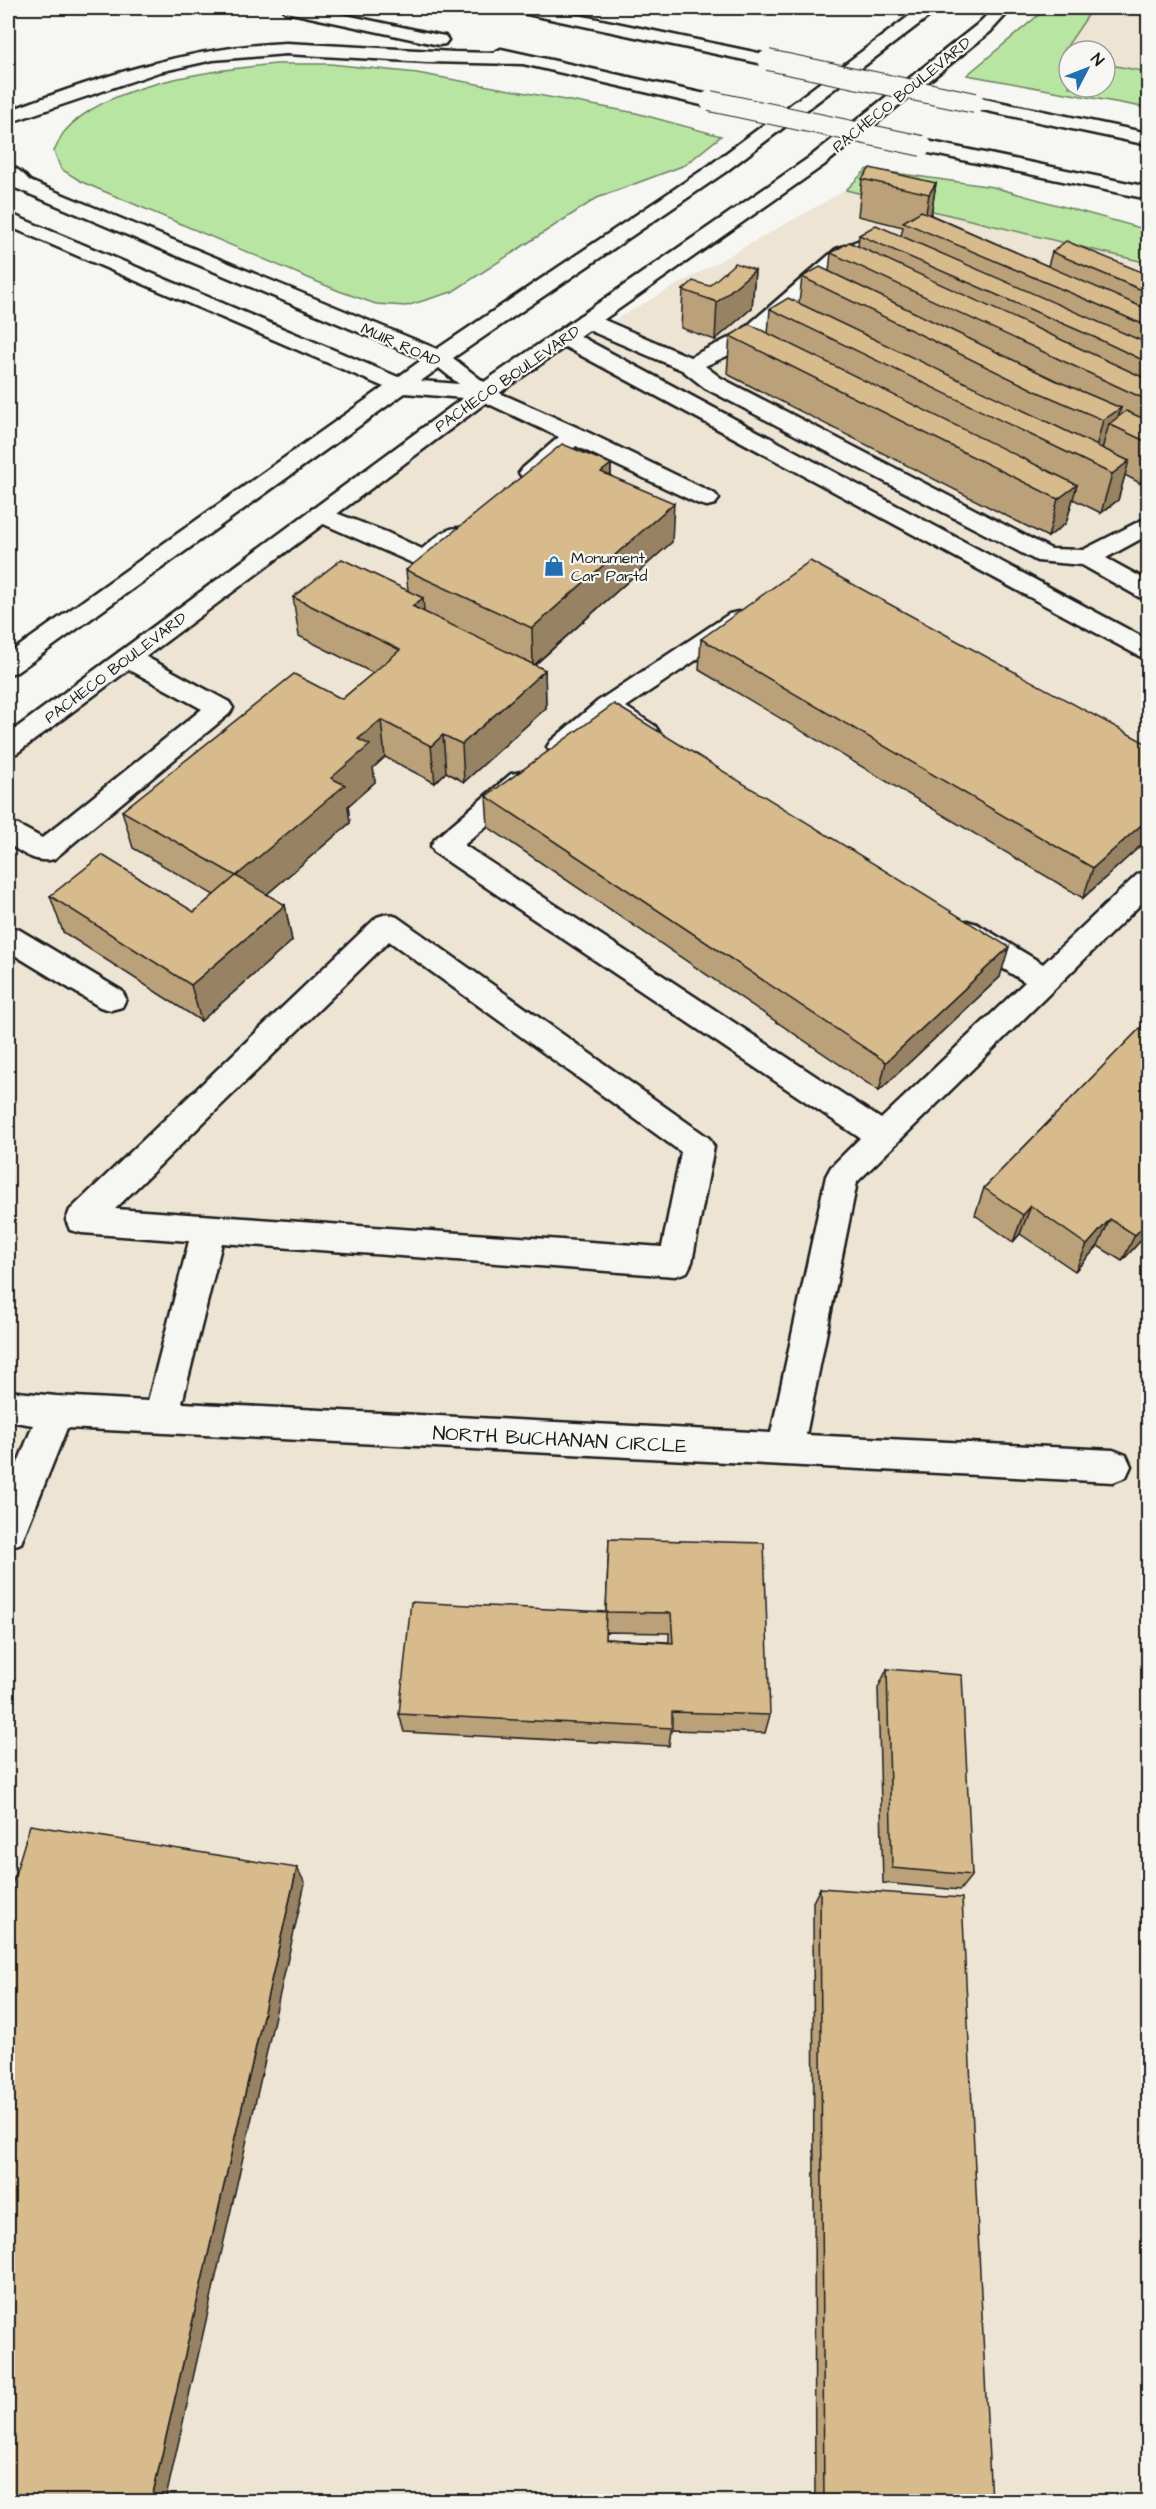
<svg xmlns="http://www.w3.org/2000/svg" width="1156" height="2509" font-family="'Architects Daughter',sans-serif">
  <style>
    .built { fill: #ede4d4 }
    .green { fill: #b9e5a3; stroke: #6a8060; stroke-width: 1.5 }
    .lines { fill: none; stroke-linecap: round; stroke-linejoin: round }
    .minor-casing { stroke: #1c1c1c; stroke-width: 5 }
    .major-casing { stroke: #1c1c1c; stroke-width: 5 }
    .highway-casing { stroke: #1c1c1c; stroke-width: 5 }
    .minor { fill: #f6f6f2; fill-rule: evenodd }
    .major { fill: #f6f6f2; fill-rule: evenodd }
    .highway { fill: #f6f6f2; fill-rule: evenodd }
    .highway-bridge-casing { stroke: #1c1c1c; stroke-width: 22; stroke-linecap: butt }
    .highway-bridge { stroke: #f6f6f2; stroke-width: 20 }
    .wall { fill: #baa179; stroke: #1c1c1c; stroke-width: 1.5; fill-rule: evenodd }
    .shaded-wall { fill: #978363; stroke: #1c1c1c; stroke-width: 1.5 }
    .building { fill: #d8bb8d; stroke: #1c1c1c; stroke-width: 1.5 }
    .labels { text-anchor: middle; stroke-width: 4.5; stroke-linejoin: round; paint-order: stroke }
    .far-street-label { font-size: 16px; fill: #1c1c1c; stroke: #f6f6f2 }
    .far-poi-label { font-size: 16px; fill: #1c1c1c; stroke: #f6f6f2; text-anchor: start }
    .street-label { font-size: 20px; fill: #1c1c1c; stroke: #f6f6f2 }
  </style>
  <rect width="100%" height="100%" fill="#f6f6f2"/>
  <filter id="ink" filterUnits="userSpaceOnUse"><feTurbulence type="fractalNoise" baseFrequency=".0167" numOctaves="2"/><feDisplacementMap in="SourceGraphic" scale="12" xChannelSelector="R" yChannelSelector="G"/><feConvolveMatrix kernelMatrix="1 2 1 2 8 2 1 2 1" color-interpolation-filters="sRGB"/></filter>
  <g filter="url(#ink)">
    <!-- built -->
    <path class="built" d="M1093,8H1148V72L1105,64V51H1069V57L1061,55Z
      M846,190L1148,263V2501L8,2502V747L484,393Z"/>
    <!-- green -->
    <path class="green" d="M1047,8H1093L1061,55L1069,57V87H1105V64L1148,72V108L967,75Z
      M276,64H330L417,73L636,113L721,136L685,165L597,198L452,292L406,306L376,304L339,291L82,182L61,169L54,151C58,145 60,136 65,131C107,83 215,70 276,64Z
      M867,169L993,187L1148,230V263L846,190Z"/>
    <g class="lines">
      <!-- minor casing -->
      <g class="minor-casing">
        <path id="minor" d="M868,237L875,239L878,243L875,247L850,257L755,343L705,366L721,378L1051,549L1083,550L1140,521L1148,519V535L1106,558L1148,581V599L1139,597L1082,565L1037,561L705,388L682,370L579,326L576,321L579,316L587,315L595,316L690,357L739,333L836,249Z
          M564,331L572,332L1148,640V658L1139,656L556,342L553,337L556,332Z
          M484,386L583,430L715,494L719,499L715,504L707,506L699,504L576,446C562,458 544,483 523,478L519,473L523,468L559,437L476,398L473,393L476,388Z
          M320,507L386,532L422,549C435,539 447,524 465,529L468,534L433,565L424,568L312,519L308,514L312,509Z
          M738,612L747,614L751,620L747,626L626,707L655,726L659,732L655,738C637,743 623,730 608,720C592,734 573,760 551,753L547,747L551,741L598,701L729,614Z
          M128,650L137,652L229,702L233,708L229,714L54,859C36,864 23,853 8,844V822L18,825L42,838L202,709L119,664L115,658L119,652Z
          M521,772L531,774L535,781L531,788L464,845L881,1119L1025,982L957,940L952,932L957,924L967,921L977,924L1043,964L1138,874L1148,871V897L857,1182L806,1435L1113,1450L1126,1455L1131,1466L1126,1477L1113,1482L67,1428L21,1543L8,1548V1488L33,1425L8,1421V1391L56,1396L148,1401L189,1241L82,1233L70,1230L66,1220L70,1210L377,917L387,914L397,917L709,1138L714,1147L692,1262L687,1272L675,1276L222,1243L182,1403L771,1433L826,1176L831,1167L860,1138L435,853L431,846L435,839L511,774ZM389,941L681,1152L662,1247L115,1209Z
          M8,926L18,929L122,991L126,999L122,1007L111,1010L100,1007L8,951Z"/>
      </g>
      <!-- major casing -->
      <g class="major-casing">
        <path id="major" d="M920,8H940L724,173L453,358L484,382L810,157L978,24L994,8H1012L990,32L824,165L492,398L17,753L8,756V734L463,398L405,393L17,672L8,674V654L384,387L8,226V213L398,377L423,359L8,185V172L437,349L710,165ZM439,368L459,384L421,381Z"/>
      </g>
      <!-- highway casing -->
      <g class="highway-casing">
        <path id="highway" d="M283,8H313L439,35L445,36L448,40L445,44L439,45L291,13L285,12Z
          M513,8H545L768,55L774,56L777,60L774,64L768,65L522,13L516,12Z
          M286,43L454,52L493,53L501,49L710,95L717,97L719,101L717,105L710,107L523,64L427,62L286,54L213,60L159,72L8,123V111C99,77 188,47 286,43Z
          M975,97L1148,133V145L968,107L966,103L968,99Z
          M922,140L1148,187V199L915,150L912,146L915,142Z
          M8,165C18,168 26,176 32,184L29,188H15L8,181Z"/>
      </g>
      <!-- minor -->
      <use href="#minor" class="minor"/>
      <!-- major -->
      <use href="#major" class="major"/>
      <!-- highway -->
      <use href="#highway" class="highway"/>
      <!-- highway-bridge casing -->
      <g class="highway-bridge-casing">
        <path id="highway-bridge" d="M768,60L975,103
          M710,101L922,146"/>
      </g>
      <!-- highway-bridge -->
      <use href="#highway-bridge" class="highway-bridge"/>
    </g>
    <!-- wall -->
    <path class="wall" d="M862,179L936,183L931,215L1048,266L1052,252L1149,275V475L1140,483L1125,475L1118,500L1101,513L1073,499L1066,523L1048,537L727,374L730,336L768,334L770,309L799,303L802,277L829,271L831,253L858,246L859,235L901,236L903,227L858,216Z
      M755,270L752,308L715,340L681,328L683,290L709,286Z
      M611,464V476L672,542L535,665L545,670L546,708L464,782L446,772L435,783L385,757L373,768L375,782L348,806L350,823L267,894L285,905L292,941L201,1021L63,932L50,896L194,912L214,895L133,848L122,811L342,699L373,673L299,636L293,597L408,591L406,570Z
      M701,639L1149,745V838L1083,898L699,670Z
      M486,796L1000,977L879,1091L488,827Z
      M1149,1019V1241L1143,1238L1122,1261L1098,1246L1075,1271L1020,1234L1013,1242L975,1215L984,1188Z
      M609,1539L770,1715L765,1733L671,1730L669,1746L404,1732L399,1714L606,1612ZM605,1632L669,1633V1642L605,1639Z
      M887,1669L972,1875L960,1890L883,1883L878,1688Z
      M820,1888L991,2502H815L813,1902Z"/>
    <!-- shaded-wall -->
    <path class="shaded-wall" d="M936,183L930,221L923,232L929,194Z
      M755,270L752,308L715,340L717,302Z
      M1121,408L1115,427L1109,424L1101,453L1093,459L1103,420Z
      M1149,453V475L1140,483Z
      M1129,461L1118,500L1101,513L1112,474Z
      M611,464L610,503L601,472Z
      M1077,485L1066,523L1048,537L1058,499Z
      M674,503L672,542L533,666L532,628Z
      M423,598L426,636L412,606Z
      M545,670L546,708L464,782L462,744Z
      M381,720L385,757L373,768L375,782L348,806L350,823L245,913L236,876L331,778L358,739Z
      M443,735L446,772L435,783L431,746Z
      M1149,818V838L1083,898L1093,868Z
      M285,905L292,941L201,1021L191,985Z
      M1009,947L1000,977L879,1091L886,1062Z
      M1031,1206L1020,1234L1013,1242L1023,1215Z
      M1110,1219L1098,1246L1075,1271L1087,1245Z
      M1149,1220V1228L1143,1238L1122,1261L1135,1235Z
      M297,1868L305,1883L165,2502H151Z"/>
    <!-- building -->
    <path class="building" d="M870,168L936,183L929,194L862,179Z
      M921,211L1149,310V327L1085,299L903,222Z
      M876,225L1149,344V363L1096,338L859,235Z
      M1066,241L1149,275V293L1052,252Z
      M849,242L1149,380V401L831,253Z
      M735,263L755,270L717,302L683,290L693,281L709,286Z
      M820,267L1055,380L1121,408L1103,420L1038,392L802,277Z
      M788,298L1129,461L1112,474L770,309Z
      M749,324L1077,485L1058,499L730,336Z
      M1126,411L1149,421V443L1109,424Z
      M562,444L611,464L601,472L674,503L532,628L406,570Z
      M342,559L423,598L412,606L545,670L462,744L443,735L431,746L381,720L358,739L370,745L331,778L345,785L236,876L122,811L294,674L342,699L400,650L293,597Z
      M810,561L1149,745V818L1093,868L701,639Z
      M614,704L1009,947L886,1062L486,796Z
      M102,855L194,912L236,876L285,905L191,985L50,896Z
      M1149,1019V1220L1135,1235L1110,1219L1087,1245L1031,1206L1023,1215L984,1188Z
      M609,1539L764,1543L770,1715L672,1712V1728L399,1714L411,1602L606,1612L605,1639L673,1643L671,1613L606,1612Z
      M887,1669L962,1675L972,1875L892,1868Z
      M30,1825L297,1868L151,2502H8V1898Z
      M820,1888L962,1898L991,2502H824Z"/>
  </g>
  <!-- icons -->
  <defs>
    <g id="shop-bare" transform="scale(1.62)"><path d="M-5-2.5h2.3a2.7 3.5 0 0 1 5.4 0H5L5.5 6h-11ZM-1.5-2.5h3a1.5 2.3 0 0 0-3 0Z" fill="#1f6fb2" stroke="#f6f6f2" stroke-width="2.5" paint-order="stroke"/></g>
  </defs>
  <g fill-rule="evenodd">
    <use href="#shop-bare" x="554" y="566"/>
  </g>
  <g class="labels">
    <!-- far-street labels -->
    <g class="far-street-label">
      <text transform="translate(901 94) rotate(-39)" y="6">PACHECO BOULEVARD</text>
      <text transform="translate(401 344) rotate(24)" y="6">MUIR ROAD</text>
      <text transform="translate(507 378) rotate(-35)" y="6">PACHECO BOULEVARD</text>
      <text transform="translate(115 667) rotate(-37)" y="6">PACHECO BOULEVARD</text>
    </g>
    <!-- far-poi labels -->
    <g class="far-poi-label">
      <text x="571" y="563">Monument<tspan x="571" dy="18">Car Partd</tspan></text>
    </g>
    <!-- street labels -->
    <g class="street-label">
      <text transform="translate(560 1439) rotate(3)" y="7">NORTH BUCHANAN CIRCLE</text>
    </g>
  </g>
  <!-- margin -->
  <rect width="1156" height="2509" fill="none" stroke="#f6f6f2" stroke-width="30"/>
  <rect x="15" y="15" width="1126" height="2479" fill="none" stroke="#1c1c1c" stroke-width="2" filter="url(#ink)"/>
  <!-- north arrow -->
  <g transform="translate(1087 69) rotate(48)"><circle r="28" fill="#f6f6f2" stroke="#9f9f9c" stroke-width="1.5"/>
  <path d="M0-4.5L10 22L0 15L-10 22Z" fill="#1f6fb2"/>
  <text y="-9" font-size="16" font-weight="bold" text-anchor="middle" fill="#1c1c1c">N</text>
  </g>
</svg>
